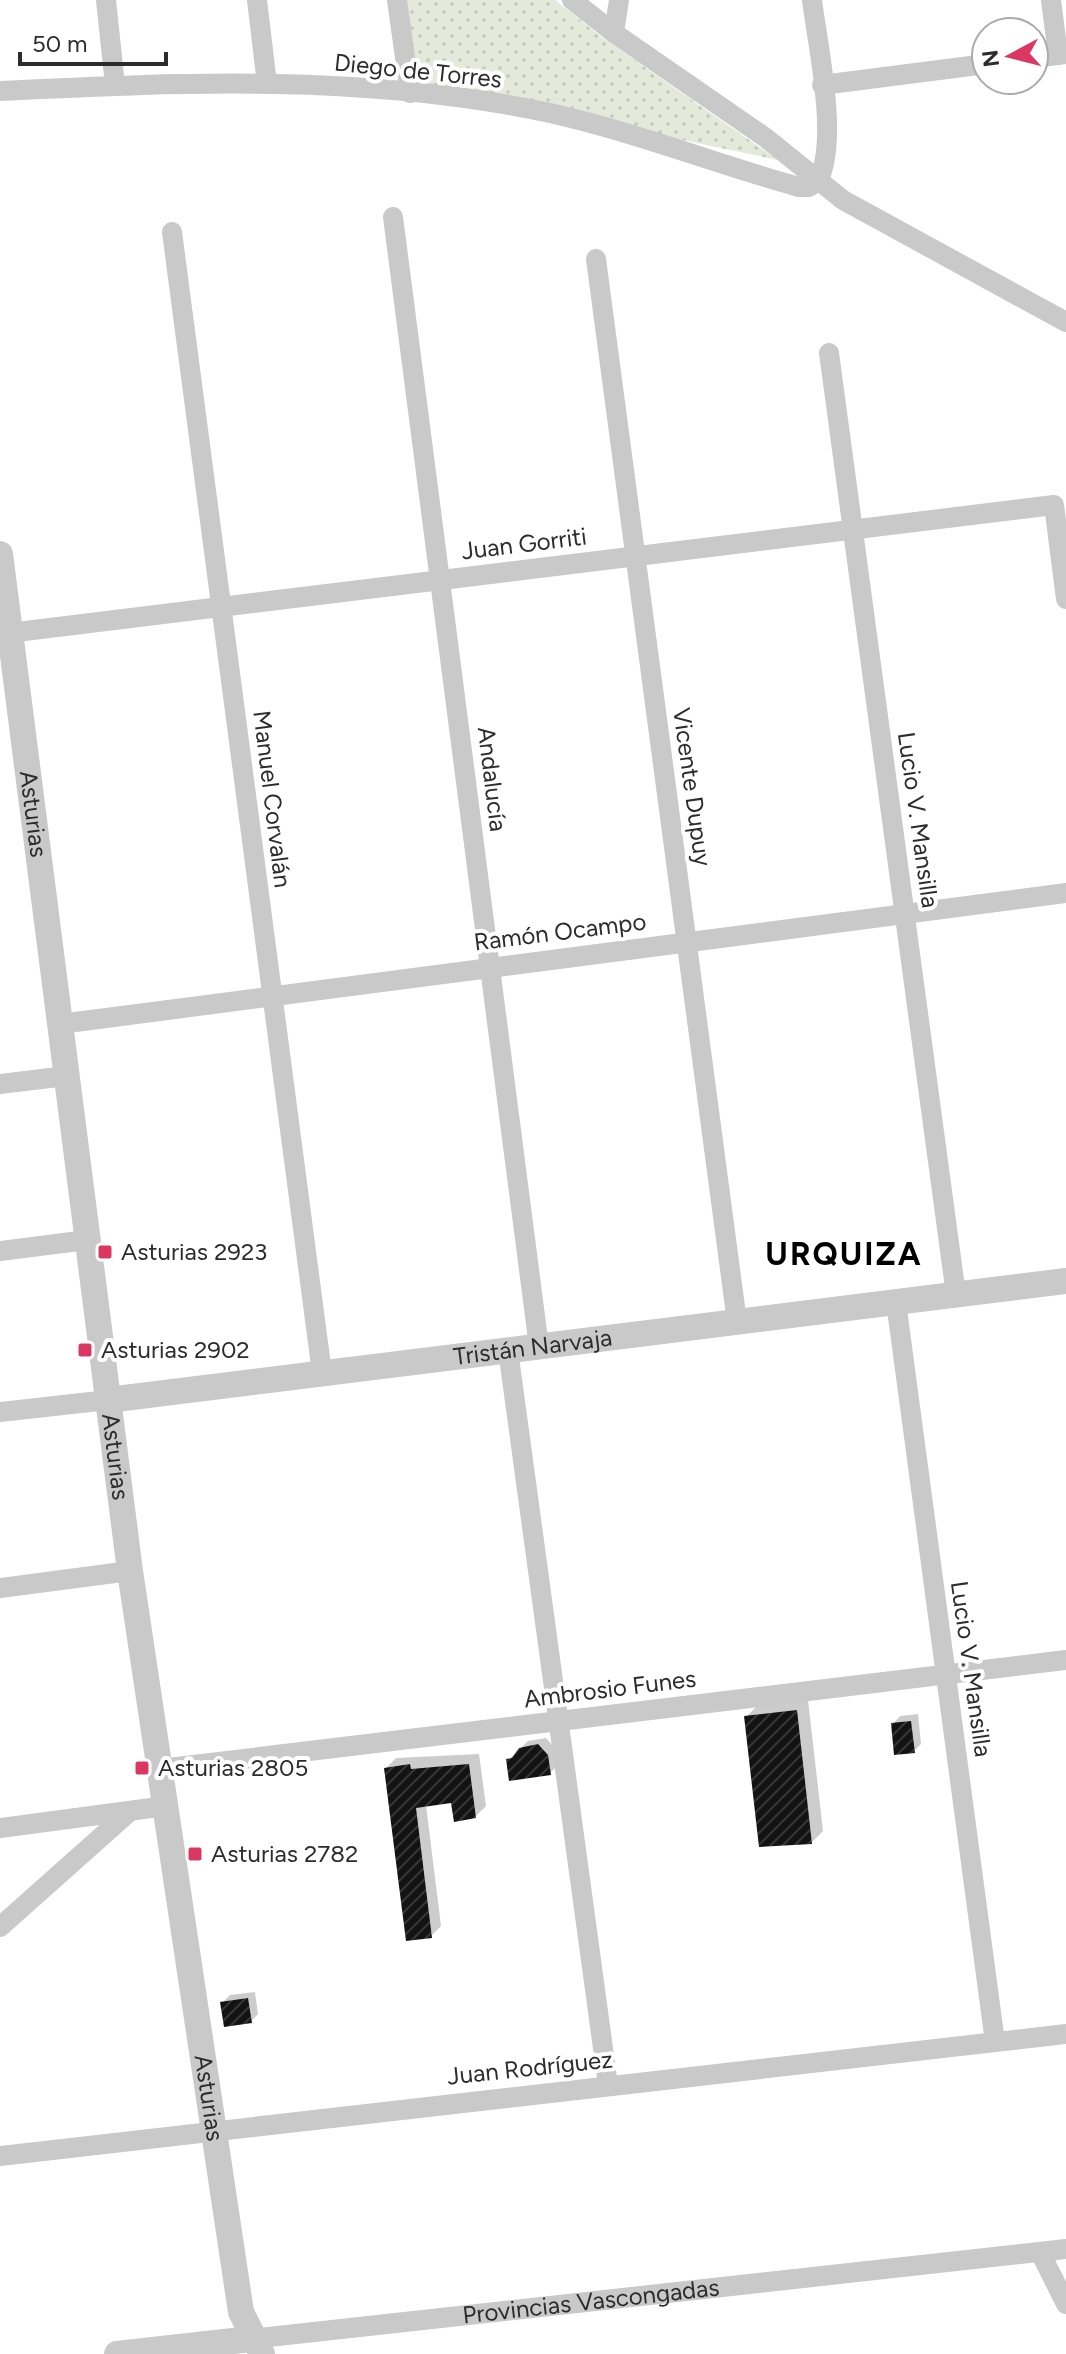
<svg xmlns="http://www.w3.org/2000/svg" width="1066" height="2354" font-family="Figtree,sans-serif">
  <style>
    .park { fill: url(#park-dots) }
    .shadow { fill: #0003 }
    .building { fill: url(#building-hatch) }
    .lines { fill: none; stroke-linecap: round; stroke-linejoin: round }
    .minor { stroke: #c9c9c9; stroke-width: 20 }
    .tertiary { stroke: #c9c9c9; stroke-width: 26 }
    .poi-dot { fill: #da3863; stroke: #fff; stroke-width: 3 }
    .labels { text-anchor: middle; stroke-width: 8; stroke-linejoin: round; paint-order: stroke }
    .street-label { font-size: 24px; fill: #2c2c2c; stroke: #fff }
    .poi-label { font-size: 24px; fill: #2c2c2c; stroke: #fff; text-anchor: start }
    .district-label { font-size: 32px; font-weight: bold; letter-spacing: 2px; fill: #000; stroke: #fff }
  </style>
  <defs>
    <pattern id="park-dots" width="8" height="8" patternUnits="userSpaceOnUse" patternTransform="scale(2)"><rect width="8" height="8" fill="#e5e9da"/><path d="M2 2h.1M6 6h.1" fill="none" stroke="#c5c8bb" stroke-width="1.8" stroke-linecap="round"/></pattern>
    <pattern id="building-hatch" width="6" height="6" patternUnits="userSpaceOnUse" patternTransform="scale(2)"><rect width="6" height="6" fill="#131313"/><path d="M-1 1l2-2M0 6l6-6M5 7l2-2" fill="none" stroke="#363636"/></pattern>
  </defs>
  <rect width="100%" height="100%" fill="#fff"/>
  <!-- park -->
  <path class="park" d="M403,0H555L603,38L778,160L419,85Z"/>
  <!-- shadow -->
  <path class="shadow" d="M808,1700L823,1831L812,1842L746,1717L757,1706Z
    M918,1714L921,1744L914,1751L893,1724L900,1716Z
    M546,1738L554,1747L557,1766L550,1773L508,1760L528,1741Z
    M479,1754L486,1806L475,1817L453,1801L426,1805L441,1926L431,1936L386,1768L396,1758Z
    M255,1992L258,2014L251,2021L223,2002L230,1995Z"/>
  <!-- building -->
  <path class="building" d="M797,1710L812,1844L759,1847L744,1716Z
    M911,1721L915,1753L894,1755L891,1723Z
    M538,1744L548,1755L551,1775L509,1781L506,1759L512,1758L519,1748Z
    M410,1764L411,1769L469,1764L476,1818L454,1822L451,1803L416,1808L432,1938L406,1941L384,1768Z
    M248,1998L252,2023L224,2027L220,2002Z"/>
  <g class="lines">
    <!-- minor -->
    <g class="minor">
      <path d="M106,0L115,85"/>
      <path d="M257,0L267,84"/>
      <path d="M397,0L410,93"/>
      <path d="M572,0L614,33L766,138L843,200L1066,322"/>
      <path d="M812,0C818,48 839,140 818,181"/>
      <path d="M1051,0L1058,55"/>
      <path d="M614,33L619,0"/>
      <path d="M1034,58L1066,54"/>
      <path d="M822,85L986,64"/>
      <path d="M0,91C183,82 369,74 550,113C635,132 716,164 799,187H809L818,181"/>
      <path d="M393,217L539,1347"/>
      <path d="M172,232L322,1373"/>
      <path d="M596,259L737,1322"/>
      <path d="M829,353L956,1295"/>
      <path d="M0,634L1054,505L1066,599"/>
      <path d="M60,1024L1066,893"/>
      <path d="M0,1084L66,1076"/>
      <path d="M0,1251L87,1240"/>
      <path d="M896,1302L995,2042"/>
      <path d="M508,1350L608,2085"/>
      <path d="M0,1412L108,1400"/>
      <path d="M0,1588L130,1571"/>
      <path d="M160,1769L1066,1660"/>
      <path d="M0,1828L166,1806"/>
      <path d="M0,1927L128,1813"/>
      <path d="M0,2156L1066,2034"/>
      <path d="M1040,2252L1066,2304"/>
      <path id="s1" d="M251,2339L1066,2249"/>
    </g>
    <!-- tertiary -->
    <g class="tertiary">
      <path id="s2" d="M0,554L130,1571L241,2312L262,2354"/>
      <path id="s3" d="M108,1400L1066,1281"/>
      <path d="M117,2354L251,2339"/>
    </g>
  </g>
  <!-- markers -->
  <g class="poi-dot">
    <rect x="97" y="1244" width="16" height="16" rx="4"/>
    <rect x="77" y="1342" width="16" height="16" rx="4"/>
    <rect x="134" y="1760" width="16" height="16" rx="4"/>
    <rect x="187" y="1846" width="16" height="16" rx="4"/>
  </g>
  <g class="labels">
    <!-- street labels -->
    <g class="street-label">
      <text transform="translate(418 71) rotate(6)" y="8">Diego de Torres</text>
      <text transform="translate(524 544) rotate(-7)" y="8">Juan Gorriti</text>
      <text transform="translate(492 779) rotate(83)" y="8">Andalucía</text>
      <text transform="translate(692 787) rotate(82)" y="8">Vicente Dupuy</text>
      <text transform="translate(272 799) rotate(83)" y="8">Manuel Corvalán</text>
      <text dy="8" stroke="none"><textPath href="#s2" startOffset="262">Asturias</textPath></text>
      <text transform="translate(918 820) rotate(82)" y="8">Lucio V. Mansilla</text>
      <text transform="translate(560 932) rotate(-7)" y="8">Ramón Ocampo</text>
      <text dy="8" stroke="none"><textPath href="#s3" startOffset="428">Tristán Narvaja</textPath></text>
      <text dy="8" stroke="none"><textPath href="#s2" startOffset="910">Asturias</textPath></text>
      <text transform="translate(971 1669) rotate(82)" y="8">Lucio V. Mansilla</text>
      <text transform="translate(610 1689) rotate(-7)" y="8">Ambrosio Funes</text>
      <text transform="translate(530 2068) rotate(-6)" y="8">Juan Rodríguez</text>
      <text dy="8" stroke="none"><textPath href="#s2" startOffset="1558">Asturias</textPath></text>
      <text dy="8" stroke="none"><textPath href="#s1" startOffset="342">Provincias Vascongadas</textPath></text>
    </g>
    <!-- poi labels -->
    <g class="poi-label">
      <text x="121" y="1260">Asturias 2923</text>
      <text x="101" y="1358">Asturias 2902</text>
      <text x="158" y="1776">Asturias 2805</text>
      <text x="211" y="1862">Asturias 2782</text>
    </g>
    <!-- district labels -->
    <g class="district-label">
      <text x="844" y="1265">URQUIZA</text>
    </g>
  </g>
  <!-- north arrow -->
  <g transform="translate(1010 56) rotate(263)"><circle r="38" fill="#ffffff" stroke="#ababab" stroke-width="2"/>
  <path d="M0-6L14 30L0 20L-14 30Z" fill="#da3863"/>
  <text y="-12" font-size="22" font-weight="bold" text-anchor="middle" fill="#2c2c2c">N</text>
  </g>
  <!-- scale -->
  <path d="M20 52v12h146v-12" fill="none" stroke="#2c2c2c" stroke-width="4"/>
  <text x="32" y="52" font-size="24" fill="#2c2c2c" stroke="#ffffff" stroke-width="6" paint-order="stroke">50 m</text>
</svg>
